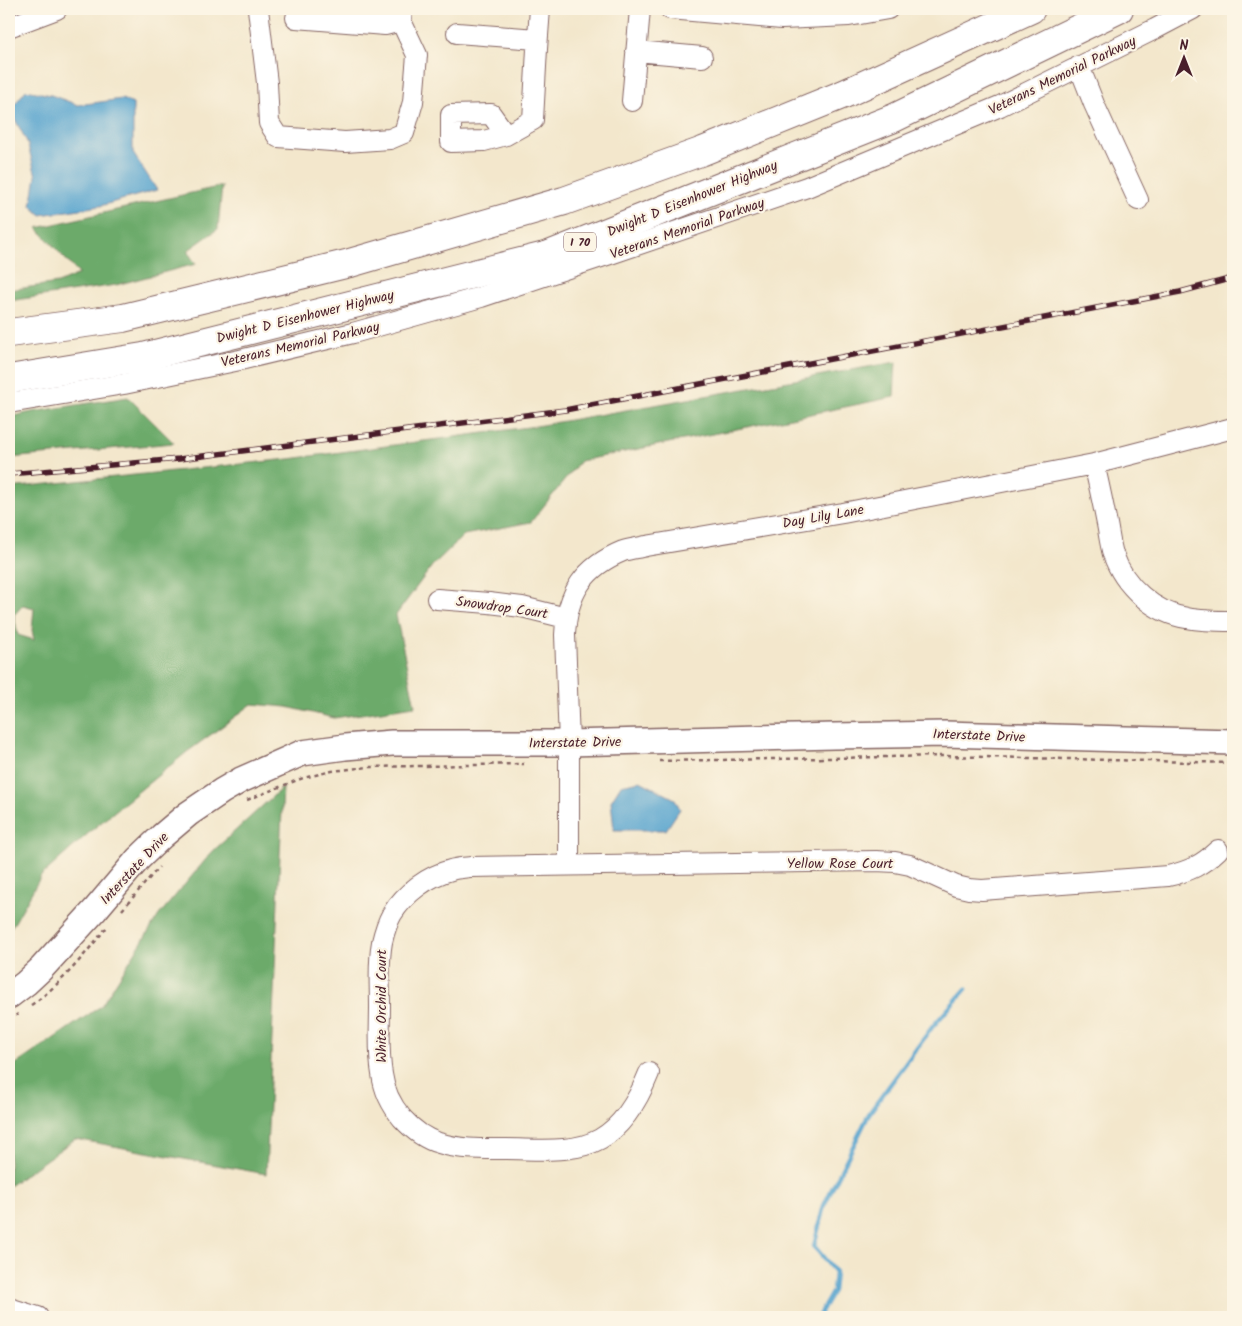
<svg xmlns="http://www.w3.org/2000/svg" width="1242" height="1326" font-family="Kalam,sans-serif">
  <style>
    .forest { fill: #6caa6b; stroke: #5b644b; fill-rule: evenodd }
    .water { fill: #55a3ce; stroke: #50617c }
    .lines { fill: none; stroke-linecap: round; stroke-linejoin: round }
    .stream { stroke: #55a3ce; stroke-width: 4.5 }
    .minor-casing { stroke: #856563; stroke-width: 22 }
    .major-casing { stroke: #856563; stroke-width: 28 }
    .highway-casing { stroke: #856563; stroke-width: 30 }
    .path { stroke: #856563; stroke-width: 2.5; stroke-dasharray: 4 4; stroke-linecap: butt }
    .minor { stroke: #fff; stroke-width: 20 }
    .major { stroke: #fff; stroke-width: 25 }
    .highway { stroke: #fff; stroke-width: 28 }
    .rail-casing { stroke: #4a1f2b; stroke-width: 5.5 }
    .rail { stroke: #fcf5e5; stroke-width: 4; stroke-dasharray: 11; stroke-linecap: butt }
    .labels { text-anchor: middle; stroke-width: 4.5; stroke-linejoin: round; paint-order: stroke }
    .shield { fill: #fcf5e5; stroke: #7f5f63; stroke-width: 1 }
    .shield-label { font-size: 12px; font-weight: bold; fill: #4a1f2b }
    .street-label { font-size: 14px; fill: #4a1f2b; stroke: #fcf5e5 }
  </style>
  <rect width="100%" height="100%" fill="#fcf5e5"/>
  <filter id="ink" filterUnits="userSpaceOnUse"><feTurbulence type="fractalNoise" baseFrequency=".02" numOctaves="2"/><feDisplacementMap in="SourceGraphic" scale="10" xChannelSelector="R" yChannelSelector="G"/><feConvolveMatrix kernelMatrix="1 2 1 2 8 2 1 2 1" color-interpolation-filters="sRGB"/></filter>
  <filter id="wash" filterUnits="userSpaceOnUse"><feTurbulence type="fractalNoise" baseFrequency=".0096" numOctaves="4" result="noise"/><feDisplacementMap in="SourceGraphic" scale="20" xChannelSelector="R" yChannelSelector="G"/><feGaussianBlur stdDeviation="1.12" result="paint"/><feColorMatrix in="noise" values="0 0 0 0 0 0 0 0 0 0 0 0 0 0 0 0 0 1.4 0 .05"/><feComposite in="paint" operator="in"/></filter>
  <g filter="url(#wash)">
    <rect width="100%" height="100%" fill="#f3e7cc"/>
    <!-- forest -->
    <path class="forest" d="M222,186L218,229L187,251L196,264L116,285L9,301V290L58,283L79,274L37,228Z
      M896,362L894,397L580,461L531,522L464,535L432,566L396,615L415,706L334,718L287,707L252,704L220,728L187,752L144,787L92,830L41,876L15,922L9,930V488L289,459L536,426ZM23,605L34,608L32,630L34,640L18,635L14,615Z
      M128,397L174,443L9,458V417L32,412Z
      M283,787L266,1174L75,1139L9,1186V1069L101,1006L159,915L212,852Z"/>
    <!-- water -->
    <path class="water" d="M26,90L51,95L78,105L122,99L133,104V153L157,190L100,206L41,215L31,206L36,176L27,142L10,110Z
      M640,781L675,799L680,809L666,830H614L611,801L621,785Z"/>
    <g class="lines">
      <!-- stream -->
      <path class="stream" d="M818,1317L833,1291L835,1272L814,1246L824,1205L870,1112L933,1026L966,989"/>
    </g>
  </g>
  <g filter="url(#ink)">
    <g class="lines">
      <!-- minor casing -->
      <g class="minor-casing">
        <path id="minor" d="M258,9L267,83L269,123L278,137L345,142L390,139L404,133L413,102L417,55L401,21L402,9
          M670,9L782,19L849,16L888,9
          M296,18L385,25L401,21
          M9,27L57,9
          M457,33L537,39
          M636,51L702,57
          M1079,66L1094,104L1138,200
          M632,101L640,9
          M506,135L491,114L451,115V142L484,141L506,135L533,120L537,49L540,9
          M9,403L124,384L240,360L353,333L481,297L613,253L807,187L1000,106L1155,29L1193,9
          M1094,464C1099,484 1103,504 1107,524C1109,534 1110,544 1113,554C1124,586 1154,613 1187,618C1202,621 1218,621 1233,621
          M437,599L489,603L522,607L566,618
          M569,865V743L565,635C567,593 584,567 623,551C630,549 638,548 646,546L843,513L1094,464L1233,428
          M649,1073C639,1098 623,1126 600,1139C573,1154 536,1149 507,1149C484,1149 461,1150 439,1143C425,1139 412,1129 402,1118C392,1106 384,1090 382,1074C378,1052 380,1029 380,1006C380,985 378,963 382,942C384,933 387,923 392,914C405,893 428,876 451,870C457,868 464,868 470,867L876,861L895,862L910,865L956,886L969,889L982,890L1168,876C1190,871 1202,865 1218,850
          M9,1308L38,1317"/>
      </g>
      <!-- major casing -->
      <g class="major-casing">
        <path id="major" d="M9,996L26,983L41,969L95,910L138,859L162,836L188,814L222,791L241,780L302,753L345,747L392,743H569L834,736L945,734L1233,742"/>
      </g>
      <!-- highway casing -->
      <g class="highway-casing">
        <path id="highway" d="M9,333L123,318L350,263L564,201L703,151L844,94L1031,9
          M9,379L143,357L549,255L894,118L1119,9"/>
      </g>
      <!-- path -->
      <path class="path" d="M659,761L944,756L1233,763
        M247,800L272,790L303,778L332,771L368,767L524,764
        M122,910L159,867
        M31,1005C61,985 84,955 107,927
        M9,1020L18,1014"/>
      <!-- minor -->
      <use href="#minor" class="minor"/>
      <!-- major -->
      <use href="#major" class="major"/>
      <!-- highway -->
      <use href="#highway" class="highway"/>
      <!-- rail casing -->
      <g class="rail-casing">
        <path id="rail" d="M9,474L179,459L565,410L1180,292L1233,278"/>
      </g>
      <!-- rail -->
      <use href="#rail" class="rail"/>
    </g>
  </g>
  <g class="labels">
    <!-- shield labels -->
    <rect class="shield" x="564" y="232.5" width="32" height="19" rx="4"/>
    <g class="shield-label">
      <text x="580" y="246">I 70</text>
    </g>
    <!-- street labels -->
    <g class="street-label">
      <text transform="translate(1062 75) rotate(-26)" y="5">Veterans Memorial Parkway</text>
      <text transform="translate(692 198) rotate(-22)" y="5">Dwight D Eisenhower Highway</text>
      <text transform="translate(687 228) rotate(-19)" y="5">Veterans Memorial Parkway</text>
      <text transform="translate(305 316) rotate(-14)" y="5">Dwight D Eisenhower Highway</text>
      <text transform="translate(300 344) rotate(-13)" y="5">Veterans Memorial Parkway</text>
      <text transform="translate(823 516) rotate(-10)" y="5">Day Lily Lane</text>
      <text transform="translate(502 607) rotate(8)" y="5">Snowdrop Court</text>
      <text transform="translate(979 735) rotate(2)" y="5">Interstate Drive</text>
      <text transform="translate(575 742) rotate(-1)" y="5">Interstate Drive</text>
      <text x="840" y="868">Yellow Rose Court</text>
      <text transform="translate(134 868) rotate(-47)" y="5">Interstate Drive</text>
      <text transform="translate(381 1006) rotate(-90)" y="5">White Orchid Court</text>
    </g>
  </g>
  <!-- margin -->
  <rect width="1242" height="1326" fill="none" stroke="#fcf5e5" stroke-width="30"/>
  <!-- north arrow -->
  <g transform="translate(1184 58)" stroke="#fcf5e5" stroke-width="4" paint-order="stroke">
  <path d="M0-4L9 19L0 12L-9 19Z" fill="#4a1f2b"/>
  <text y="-8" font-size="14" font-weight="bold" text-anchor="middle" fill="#4a1f2b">N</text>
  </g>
</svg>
